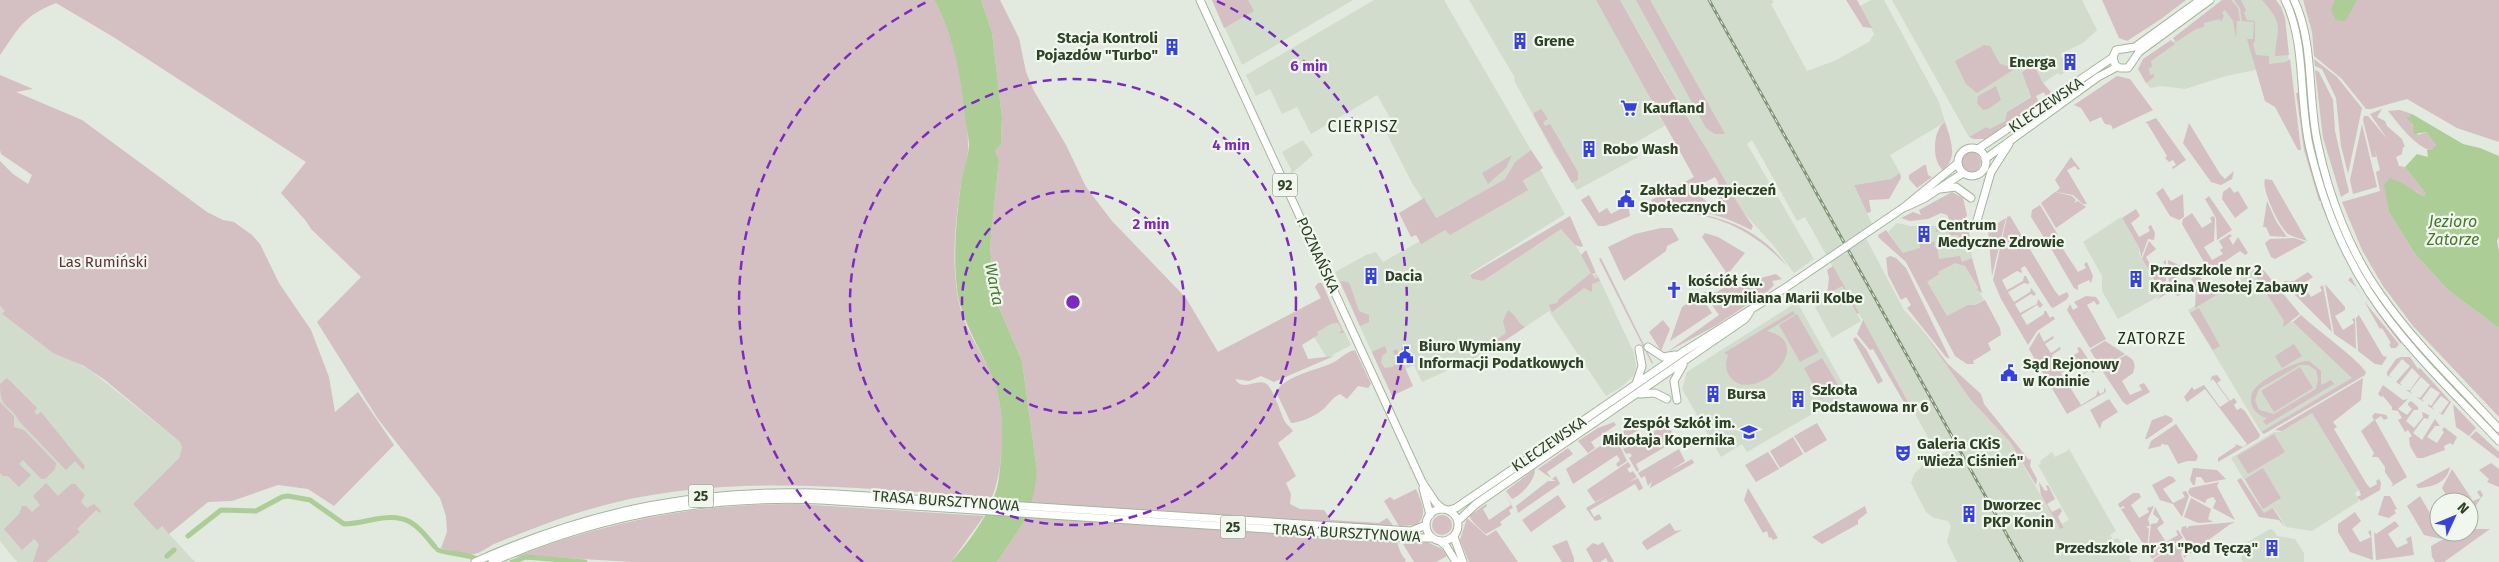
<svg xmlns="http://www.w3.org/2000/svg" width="2499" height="562" font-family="'Fira Sans',sans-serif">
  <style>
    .built { fill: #d1dccc }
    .green { fill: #d4bfc2; fill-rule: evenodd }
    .water { fill: #accd96 }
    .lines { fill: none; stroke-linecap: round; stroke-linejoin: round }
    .canal { stroke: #accd96; stroke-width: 5 }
    .major-casing { stroke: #a5b69d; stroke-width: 9 }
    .major { stroke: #fff; stroke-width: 7 }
    .rail-casing { stroke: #7f9477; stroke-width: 3 }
    .rail { stroke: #f1f7ee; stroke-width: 1; stroke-dasharray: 4; stroke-linecap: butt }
    .major-bridge-casing { stroke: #a5b69d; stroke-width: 9; stroke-linecap: butt }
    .major-bridge { stroke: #fff; stroke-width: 7 }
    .ring { fill: none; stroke: #7b2cbf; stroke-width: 2.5; stroke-dasharray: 9 6 }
    .labels { text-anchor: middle; stroke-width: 4.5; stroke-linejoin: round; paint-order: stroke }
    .shield { fill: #f1f7ee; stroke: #687862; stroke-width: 1 }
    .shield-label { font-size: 14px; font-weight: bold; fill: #2e4226 }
    .poi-label { font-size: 15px; font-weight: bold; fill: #2e4226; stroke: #f1f7ee; text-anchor: start }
    .street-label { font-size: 15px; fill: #2e4226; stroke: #f1f7ee }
    .park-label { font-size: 15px; fill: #5f3237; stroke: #f1f7ee }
    .neighbourhood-label { font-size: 16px; letter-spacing: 1px; fill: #1f3318; stroke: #f1f7ee }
    .water-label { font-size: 16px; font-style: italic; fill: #487a2c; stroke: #f1f7ee }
    .centre { fill: #7b2cbf; stroke: #f1f7ee; stroke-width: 2.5 }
    .ring-label { font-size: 15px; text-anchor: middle; font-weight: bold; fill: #7b2cbf; stroke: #f1f7ee; stroke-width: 4.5; stroke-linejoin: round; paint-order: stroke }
  </style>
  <rect width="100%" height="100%" fill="#e2e9df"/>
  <!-- built -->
  <path class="built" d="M1212,0H1353L1242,65Z
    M1374,0H1444L1531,150L1515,162L1505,179L1435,218L1412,183L1383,126L1392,121L1377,95L1311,134L1297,107L1282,114L1270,89L1256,96L1246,75Z
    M1469,0H1596L1666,125L1631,145L1638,157L1577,190L1554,154L1514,80L1515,78Z
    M1620,0H1772L1774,2L1771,4L1807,71L1834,61L1869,42L1874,34L1860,6L1871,0H1884L1939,102L1945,122L1890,155L1900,173L1891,179L1854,185L1872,224L1862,231L1904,310L1919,326L1970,399L2010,442L2060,529L2064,528L2062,524L2069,520L2037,463L2039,465L2041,463L2040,461L2052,452L2055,457L2069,450L2068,447L2116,531L2110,535L2113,540L2117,538L2120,540L2130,557L2129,559L2131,562H1957L1947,542L1951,526L1948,521L1934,518L1926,512L1911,483L1914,474L1924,464L1949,450L1945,440L1933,446L1805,217L1797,221L1752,140L1747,144L1814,259L1794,273L1773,245L1742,211Z
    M1892,0H2082L2097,30L2083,43L2060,54L2070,69L2060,75L2058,73L2043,83L2034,65L2022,72L2029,88L2027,89L2031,96L2007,112L2005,121L1990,130L1986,127L1969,137Z
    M2230,0H2270L2284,21L2289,63L2226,76L2185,89L2161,86L2150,88L2145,81V62Z
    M1303,140L1313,155L1291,174V169L1282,152Z
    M1540,169L1565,214L1469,274L1472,279L1483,281L1561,229L1572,239L1593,275L1597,274L1634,353L1636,366L1634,375L1621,387L1606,396L1549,311L1486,353L1422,382L1414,365L1384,379L1335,272L1366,255L1376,252L1383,262L1445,227L1452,233L1527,190L1523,182Z
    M2121,217L2140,249L2139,254L2161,295L2118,319L2102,291V276L2083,242Z
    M1897,223L1910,226H1964L1969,233L1972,258L1965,266L1984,300L1940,322L1903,253L1888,232Z
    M2252,271L2284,321L2293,322L2353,378L2261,432L2188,310Z
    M1836,276L1861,321L1832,338L1815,307L1828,296Z
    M1797,302L1848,393L1747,452L1742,444L1721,457L1682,389L1687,372Z
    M0,306L5,311L3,315L45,347L90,370L180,442L182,448L179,458L138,500L195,562H17L0,541Z
    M1340,323L1351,345L1327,358L1314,337L1317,335L1316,332L1331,324Z
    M2312,413L2359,490L2355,493L2359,501L2312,531L2286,527L2274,508L2264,513L2231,458L2274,432H2280Z
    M2270,529L2274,531L2277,536L2295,539L2304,553V562H2243L2241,559L2244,544Z"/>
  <!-- green -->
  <path class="green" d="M0,0H934C957,42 968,98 968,146C969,158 963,171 961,183C955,224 950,269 961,311C965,328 984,357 992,375C1006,408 1005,465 992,497C857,489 720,470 587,510C556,519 524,532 494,544C488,547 481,553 474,554C463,555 451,551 441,548L447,532L446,516L440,498L378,419L317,322L361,277L311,229L306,221L281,193L306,162L115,38L56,3C22,17 20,27 0,55Z
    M981,0H1000L1019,38L1026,72L1034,91L1066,145L1086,187L1112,221L1186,298L1218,352L1321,298L1315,287L1318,283H1322L1344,333H1339L1342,330L1338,323L1331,324L1317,332L1318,335L1302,345L1308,359L1334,356L1274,382L1261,376L1249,381L1235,379C1243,392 1255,379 1265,383C1272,385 1281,414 1285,422C1287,425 1291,428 1293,431L1278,443L1296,476L1286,483L1291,494L1290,504L1300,509L1324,510L1331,520L1379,523L1387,518C1399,528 1394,548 1406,560L1405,562H997L1024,522L1037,471L1022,361L997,303L993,275L990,247L999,160L995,151L1001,144L1002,117L992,32Z
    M1212,0H1248L1254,11L1224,28Z
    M1596,0H1620C1650,54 1681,107 1713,160C1727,182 1737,205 1753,226L1751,230C1729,218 1706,211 1681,209C1674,208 1665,212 1658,209C1655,208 1654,203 1651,200L1694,177ZM1715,177C1721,185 1721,197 1716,205L1712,207L1693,188Z
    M1636,0H1650L1725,134H1715L1706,128Z
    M1846,0H1857L1872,28L1863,27Z
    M2102,0H2186L2161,19L2127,41L2119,38Z
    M2222,0H2231L2238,8L2240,21H2237L2236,38L2233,21L2225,10L2222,12L2224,16L2221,22L2220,19L2204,23V27L2196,29L2176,42L2173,38Z
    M2234,0H2241L2246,10L2244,13L2247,20L2254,21L2255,22V41L2253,44L2256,55L2269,56V64L2286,62L2290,59L2301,150H2298L2275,107L2265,101L2247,39H2253L2254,22L2242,21L2240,8Z
    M2262,0H2276L2281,7L2285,18L2289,55L2275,56C2277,27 2285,26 2262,0Z
    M2303,0H2499V142L2457,128L2407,99L2371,109H2366L2342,79L2314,56L2312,32Z
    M2171,40L2175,44L2151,61L2152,67L2149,68L2150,75L2154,74V77L2146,83L2138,69L2143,59Z
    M1984,45L1990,46L2000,64L2016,68L1977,93L1966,84L1955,61Z
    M2314,59L2337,77L2362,108L2348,174L2341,146L2336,98L2322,69L2315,66Z
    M2034,65L2043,83L2051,92L2047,98L2044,92L2036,96L2039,103L1985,139H1974L1969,137L1986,127L1990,129L2005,121L2007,112L2031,97L2022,72Z
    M2315,70L2319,72L2333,100L2335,131L2349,192L2341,197L2323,138Z
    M0,75L33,89L16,92L82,120L207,212L223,220L234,222L252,235L260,244L279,283L311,330L329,377L335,412L358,392L394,445L334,506L308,489L278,485L232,501L208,502L169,534L162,526L157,530L133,504L179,458L182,448L180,442L105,380L84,366L53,353L2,314L5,311L0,306V161L13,174L28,184L32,175L1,154L0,150Z
    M2117,76L2130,79L2153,110L2113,129L2111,125L2105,124L2101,117L2090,122L2081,108L2074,105Z
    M1996,86L2001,100L1988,109L1983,110L1977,103L1978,96Z
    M2296,93H2300L2322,200L2319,201L2304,150Z
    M1541,109L1548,119L1543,122L1545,126L1550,124L1578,172V180L1572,183L1534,116V113Z
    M2382,109L2377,117L2385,121L2387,126L2402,139L2405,147H2403L2402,154L2396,157L2399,166L2405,167L2426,194L2423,196L2416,191L2385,185L2389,212L2415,254L2448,290L2499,328V417L2413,326L2383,286L2362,250L2342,202L2380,191L2376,172L2380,170L2375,150L2376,157H2372L2363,120L2364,116H2368L2388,140L2370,114Z
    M2400,110L2412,114L2408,117L2418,135L2427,132L2434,139L2436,147L2431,151C2413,144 2402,128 2388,111Z
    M2156,118L2186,160L2173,169L2172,167L2176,165L2173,160L2169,162L2165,158L2167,156L2147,123H2144Z
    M1945,122C1950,138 1959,158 1943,170C1931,161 1933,129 1945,122Z
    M2189,123L2220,174L2225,179L2234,171L2232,179L2221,185L2211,182L2183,143Z
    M2362,124L2377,187L2353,194L2350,180Z
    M1531,150L1543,168L1523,181L1528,190L1450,235L1445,230L1421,244L1416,235L1411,237L1399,213L1424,198L1436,218L1505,179L1515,162Z
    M1961 162a10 10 0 1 1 20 0a10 10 0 1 1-20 0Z
    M1512,155L1506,168L1488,184L1482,173Z
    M2071,157L2080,169L2078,170L2075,166L2067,170L2087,204H2083L2073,195L2056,192L2060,188L2055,180Z
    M1924,165H1926L1928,175L1932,177L1917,188L1909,179V175Z
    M1900,173L1901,178L1889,199L1869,200L1871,212L1867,213L1854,185L1891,179Z
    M2265,179L2272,180L2307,241C2302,239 2293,237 2288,234C2279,226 2261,189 2265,179Z
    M2172,181L2163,188L2171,201L2183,194L2184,217L2179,220L2170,216L2156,193Z
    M2230,187L2234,193L2238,191L2248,208L2235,218L2222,199L2223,192Z
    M1952,192L1963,198L1967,215L1964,221H1950L1947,215L1941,213L1928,219L1910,221L1901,218L1913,212L1921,215L1919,210Z
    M2055,192L2072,196L2076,200L2074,203L2078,201L2086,207L2056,228L2041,203Z
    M1589,195L1599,213L1607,208L1611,214L1628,205L1630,216L1605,226H1598L1581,200Z
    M2209,196L2232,230L2217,240L2216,218L2205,199Z
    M2267,201L2276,221L2287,237L2270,236L2266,227H2263Z
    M2323,203L2334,230L2401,339V344C2362,295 2344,261 2321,204Z
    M2040,205L2058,235L2048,244L2031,217L2032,210Z
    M2136,209L2140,216L2131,223L2139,237L2150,231L2148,227L2151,225L2155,233L2154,240L2148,239L2141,258L2140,249L2122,218Z
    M1668,211C1714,212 1759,227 1787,266C1755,232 1715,211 1668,213Z
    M2192,213L2202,228L2212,222L2210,218L2213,216L2215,218L2214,241L2204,247L2212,260L2223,254L2220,250L2223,248L2219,241L2230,234L2232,236L2229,238L2233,245L2238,237L2248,253L2245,255L2240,251L2215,268L2207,267L2182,224L2183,219Z
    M1570,216L1583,246L1581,247L1575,245L1561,229L1483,281L1472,279L1470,275Z
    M2010,216L2055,291L2059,296L2067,292L2069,296L2066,300L2053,308L2051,307L2025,266L2021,268L2022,273L2017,271L2002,280L2007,290L2023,281L2024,276H2026L2029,282V284L2024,283L2008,292L2014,302L2030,292L2031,288L2036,294L2034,296L2031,294L2015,304L2020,313L2037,304L2038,299L2043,305L2040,308L2037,305L2021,315L2027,325L2044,314V311H2046L2050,318L2053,316L2055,319L2037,331L2028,345L2001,299L1993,280L2007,217Z
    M2006,218L1992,276L1988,229Z
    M1939,226H1964L1969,233L1971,253L1969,251L1967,240L1959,237L1958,235H1951L1947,230L1935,232Z
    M1661,228H1672L1679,240L1667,246L1666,251L1624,281L1608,247L1635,234Z
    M1886,230L1903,253L1920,248L1919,238H1928V242H1935L1934,247H1937L1939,259L1960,256L1962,262L1972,258L1982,293L1977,290L1978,288L1965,266L1955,263L1938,272L1939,274L1927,282L1947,316L1968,305H1975L1985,300L2000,328L2001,335L1988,343L1991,350L1973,361L1974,364H1967L1955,356L1906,262L1879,238L1878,235Z
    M1705,233L1718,237L1745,253L1727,275L1724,274L1726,272L1702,237Z
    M2294,238L2306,242L2275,259L2271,257L2265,243L2270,239Z
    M2057,240L2078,272L2086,268L2084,264L2087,262L2093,276L2091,283L2089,280L2078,285V290L2074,288L2049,245Z
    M2149,241L2156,249L2146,257L2153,270L2165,265L2163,262L2166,260V294L2156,300L2162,294L2142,259Z
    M1586,250L1596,273L1592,274L1595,279L1598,277L1600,281L1592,284V292L1584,288L1552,312L1549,305L1557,303L1559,299L1591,273L1581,255Z
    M1890,256L1896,258L1906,268L1950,359L1946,357L1907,308L1911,305L1906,297L1901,300L1888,275L1886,258Z
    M1601,258L1653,363L1652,364L1599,259Z
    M2168,260L2185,268L2175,275L2183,288L2194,283L2191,279L2195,276L2201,278L2203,283L2178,296L2169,291Z
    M1833,266L1859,313L1857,314L1842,286L1831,292L1832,295H1827L1829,278L1827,270Z
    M2257,266L2261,267L2300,314L2283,327L2284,321L2252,271Z
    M2308,272L2313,277L2303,284L2311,297L2322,291L2320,287L2323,285L2332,332L2283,283L2284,281H2294Z
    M1776,274L1782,279L1772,281L1774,285L1768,291L1715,326L1667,352L1719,315L1703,292H1717L1729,284L1740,287L1749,281Z
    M2351,277L2364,301L2399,344L2396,348H2391L2389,344L2391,343L2382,328L2380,329L2356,287L2348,280Z
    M1340,281L1348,282L1350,285L1359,311L1369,315V322L1360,326Z
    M2325,284L2345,307V310L2335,316L2343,330L2354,323L2352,319L2355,318L2356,349L2334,334Z
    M2201,286L2221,292L2195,308L2196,289Z
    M1700,295L1712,313L1670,341L1682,307Z
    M2086,296L2096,297L2100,303L2097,305L2094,301L2087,305L2106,339L2090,348L2067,310L2070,304L2073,310L2078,307L2074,302Z
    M2199,308L2220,346L2213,350L2190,313Z
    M1508,310C1516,315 1516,322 1525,327L1494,348L1495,341L1506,333L1503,321Z
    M1793,311L1795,314L1767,331C1820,344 1754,405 1731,378C1725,371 1725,363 1728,355L1724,353Z
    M1797,314L1819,352L1800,362L1779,325Z
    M2301,315C2321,334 2350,352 2366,372L2365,375L2264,434L2261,432L2352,378L2293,322Z
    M2359,315L2383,356L2387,357L2382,365L2375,364L2358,351L2356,318Z
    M1663,320L1670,329L1661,351L1649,332Z
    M1863,320L1912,409L1909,411L1873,349L1870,350L1857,334Z
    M1919,326L1948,364L1981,394L1984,404L2029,460L2031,459L2030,466L2037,479L2036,485L2010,442L1970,399Z
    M2039,332L2044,342L2053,336L2054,338L2045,344L2051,353L2060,347L2061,349L2052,355L2058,364L2079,352L2077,348L2080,347L2088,359H2084L2061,373L2067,383L2090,369L2088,366L2091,364L2095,371L2093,373L2090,370L2068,384L2081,405L2096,396L2098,390L2100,394L2104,392V387L2106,392L2067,414L2029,349Z
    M1856,337L1866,349L1883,381L1878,384L1853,339Z
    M2105,341L2125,354L2101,368L2090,350Z
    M2294,344L2302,356L2282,368L2275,356Z
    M1385,346L1387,352L1382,356L1381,363L1385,368L1393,367L1397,359L1393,351L1397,349L1413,386L1392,396L1372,352Z
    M1355,350L1371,384L1368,388L1358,386L1347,399L1340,394C1332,397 1328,406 1321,411C1315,416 1299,423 1291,423L1277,394V390C1289,375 1313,371 1330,364C1340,360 1345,352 1355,350Z
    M2126,355C2135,360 2136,364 2133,373L2122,381L2130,395L2142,390L2139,385L2144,383L2150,392L2127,405L2123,402L2103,372L2107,369L2102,368Z
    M2401,357H2410L2418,369L2420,368L2451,402L2443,415L2438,412L2441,413L2449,402L2441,396L2432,407L2435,410L2428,406V404L2431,406L2440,393L2431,387L2422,399L2424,402L2416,397L2420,398L2430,385L2421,377L2410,391L2413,394L2406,390H2410L2420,376L2412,368L2400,383L2402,386L2396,382L2410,366L2402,359L2389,375L2392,378L2387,375V372L2396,359Z
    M1822,358L1840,388L1821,399L1804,368Z
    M2309,361L2321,371V385L2331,380L2334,384L2266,425L2263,421L2267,418C2253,415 2245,399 2256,387C2264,378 2297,360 2309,361ZM2300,365H2308L2316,370L2318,379L2316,389L2274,414L2259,410L2255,400L2259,389Z
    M2300,367L2313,388L2274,412L2261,391Z
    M2217,375L2221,380L2217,383L2230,401L2234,398L2237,402L2234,405L2237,410L2241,408L2245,411L2260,435L2259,438L2218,462V458L2236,446L2235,444L2243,447L2247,444L2205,389L2187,402L2184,397L2192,387L2194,390L2204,385L2220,407L2229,401L2213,379L2210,381L2212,376Z
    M7,378L37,408L34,412L37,415L41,412L85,466L83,470L75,461L66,470L62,466L19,421C10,403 0,411 0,384Z
    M2363,378L2361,400L2333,422L2337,427L2334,429L2366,483L2370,488L2377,484L2376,481L2379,479L2381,483L2380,490L2361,501L2357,497L2361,495L2359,490L2312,413L2282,431L2275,430Z
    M2383,385L2403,400L2408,399L2398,409L2407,415L2412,409L2408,405V403L2411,401L2418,407V410H2414L2406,421L2414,428L2423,417L2422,412L2429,415L2428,419L2424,418L2413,433L2422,440L2435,419L2440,426H2435L2427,437L2437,443L2444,432L2442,430L2444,427L2457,437L2453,445L2450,443L2444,446L2445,450L2423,458H2417L2410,446L2409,438L2412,436L2408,430L2405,432L2398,420L2402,418L2398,411L2392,410V407L2383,396L2381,397L2378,394Z
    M2109,399L2118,412L2102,422L2100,429L2090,410Z
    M0,402L14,416V427L24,430L56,463L55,469L45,479H41L23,460L19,464L31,475L19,487L8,476H3L0,473Z
    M2453,404L2476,428L2469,436L2456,427Z
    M2375,413L2386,415L2388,418L2384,420L2381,416L2375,420L2407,477L2391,487L2393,484L2385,472V467L2378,457H2372L2374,453L2361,431L2374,420L2372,416Z
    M2166,415L2172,418L2173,421L2147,439H2145L2152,420Z
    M1643,420L1649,424L1621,440L1625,446L1623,448L1617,438L1619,434Z
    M1614,422L1616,425L1591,442L1595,448L1588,453L1578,441L1598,428Z
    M1817,423L1827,440L1805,453L1794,436Z
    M1667,424L1677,440L1636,464L1639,470L1637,472L1629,458L1632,456L1630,453L1626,454L1623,449Z
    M2176,424L2198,456L2196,461H2187L2178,464L2168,445L2161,444V446L2148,449L2151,441Z
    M2476,431L2499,452V459L2470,437Z
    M2274,434L2285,452L2248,474L2237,456Z
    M1615,436L1627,461L1618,467L1616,464L1620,460L1617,455L1573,484L1566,469Z
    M1793,437L1803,454L1780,468L1770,451Z
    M1568,448L1573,454L1547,472L1551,478L1538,469Z
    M1679,449L1685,461L1670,471L1692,459L1694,463L1650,488L1652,481L1648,486L1645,476L1641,478L1638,473Z
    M1768,452L1779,469L1756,482L1745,465Z
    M1628,462L1631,466L1627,469L1630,473L1633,471L1637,477L1629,482L1638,478L1643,488L1639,491L1635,484L1590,510L1594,517L1599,514L1602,519L1595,521L1586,508L1610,494L1595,502L1587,490Z
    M2491,463L2499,469V487L2487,482L2489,479L2479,470Z
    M2450,467C2447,483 2432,487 2418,488L2416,485Z
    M2193,468L2217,470L2226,479L2205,483L2201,477H2196L2195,485H2193L2190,480Z
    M2263,468L2281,498L2263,509L2245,479Z
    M1535,469C1536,479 1521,496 1512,499L1506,491Z
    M2452,469L2473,501L2481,498L2477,492L2480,490L2483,495L2473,510L2469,512V502H2450L2442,488Z
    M1556,476L1560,484L1518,513L1516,506L1548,481H1556L1552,479Z
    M2169,476L2173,477L2176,481L2163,489L2173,503L2185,497L2182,492L2186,491L2189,496L2182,517L2173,504L2160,500L2152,485Z
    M2241,478L2264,513L2273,508L2285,527L2279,520L2259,517L2237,480Z
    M2039,482L2045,491L2048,490L2046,486L2048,485L2055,499L2047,504L2052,512L2060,508L2062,511L2058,517L2064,528L2060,529L2041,495Z
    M2219,482L2217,486L2235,520L2213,508L2216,501L2213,497L2207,499L2205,503L2191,496L2188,492L2190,488Z
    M46,483L58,496L71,484H75L85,495L81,502L87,508L94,504L101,511L100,513L96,510L77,529L80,532L46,562H33L39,544L34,539L22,550L4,529L19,514L22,506H26L32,512L40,505L33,496Z
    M1748,488L1778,538L1773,540L1771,537L1769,538L1767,531L1763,533L1744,500Z
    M1416,489C1421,501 1429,516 1416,525L1399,526L1384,501L1390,497L1394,500Z
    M1504,491L1513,508L1509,510L1511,514L1500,522L1502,525L1486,534C1481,530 1471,521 1469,516L1486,504L1487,506L1483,509L1489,520L1511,505Z
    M2133,493H2139L2141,497L2131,505L2139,518L2149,512L2147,508L2154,506L2148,519L2150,526H2146L2149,529L2147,550L2121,509L2125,508L2123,506L2120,508L2118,504Z
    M1558,495L1566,507L1531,532L1522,520Z
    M2384,496H2390L2397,509L2394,510L2396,513L2389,518L2378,515Z
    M2420,496L2434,520L2436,519L2439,523V532H2444L2446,536L2442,539L2424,535L2407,506Z
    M2191,498L2211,509L2208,519L2213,522L2198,523L2184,517Z
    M798,504L984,516L951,562H633L532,556L515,557C606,521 701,503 798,504Z
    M1865,506L1867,513L1858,520V524L1822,544L1812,537Z
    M2155,507L2164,523L2157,528L2166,542L2178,535L2176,531L2178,530L2183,538L2152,559L2148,552L2151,524L2157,523L2159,519L2153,514Z
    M2355,512L2361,521L2352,529L2360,542L2371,537L2368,532L2371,530L2373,560L2350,552L2338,532V524Z
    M1432 525a10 10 0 1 1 20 0a10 10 0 1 1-20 0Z
    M1467,518L1487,536L1496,530L1518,562H1469L1460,540Z
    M2395,521L2399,526L2388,534L2397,548L2408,543L2406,539L2411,536L2414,555L2376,560L2374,532L2376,534Z
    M2235,522L2229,525L2184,558L2183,553L2186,540L2181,532L2182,527L2186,526L2187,529L2189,526Z
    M1670,523L1675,531L1682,530L1647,550L1642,543L1643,541Z
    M2469,529H2490L2444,562H2435L2432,557L2431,546L2456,532H2469Z
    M1567,540L1574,558V562H1562L1552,546Z
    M2184,540L2181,554L2184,562H2154L2153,560Z
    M1427,542L1442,549L1447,556L1436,562H1414L1403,544Z
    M1603,542L1614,562H1608L1606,558L1600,562H1593L1586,549L1593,543L1598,545Z"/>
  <!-- water -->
  <path class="water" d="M934,0H981L992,32L1002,117L1001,144L995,151L999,160L990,247L993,275L997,303L1022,361L1037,471L1034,493L1024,522L997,562H951C970,541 996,506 999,477C1003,445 1005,407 992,376C980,347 961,321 957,289C953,254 956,219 961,183C963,171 968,158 969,146C969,137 966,126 965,116C961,76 954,36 934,0Z
    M2335,0H2357L2346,20L2343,21L2336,20L2331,10Z
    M2412,114L2463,144L2480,148L2499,156V237L2497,241L2499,251V328L2448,290L2415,254L2389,212L2384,185L2390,178L2402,183L2423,196L2426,194L2405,167L2417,154L2428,157L2427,150H2432L2436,145L2427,132L2414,134L2413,125L2407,118Z"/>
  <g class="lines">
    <!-- canal -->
    <path class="canal" d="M188,536L221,510L256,511L282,497L288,496L310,500L344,524C355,524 365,521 376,519C408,513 416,524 435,547
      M438,550C452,555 470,553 483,562
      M167,556L174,550
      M512,562L526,557L585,562"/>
    <!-- major casing -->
    <g class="major-casing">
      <path id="major" d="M1200,0L1422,482L1436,503L1443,509
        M2200,0L2135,47L2116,50L2113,57L2115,65L2120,68H2128L2139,52L2210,0
        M2285,0C2307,45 2298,100 2310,149C2322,199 2341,249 2369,292C2405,347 2454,393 2499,441
        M2294,0C2315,44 2307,98 2318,145C2329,197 2350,252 2381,295C2415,344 2459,385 2499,429
        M1958 162a14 14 0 1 1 28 0a14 14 0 1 1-28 0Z
        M1978,149L2112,58
        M1985,159L2098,77L2117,67
        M1940,189L1956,187L1971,198
        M1906,207L1925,198L1963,173
        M1903,208L1958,163
        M1976,224L1991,172L2009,144
        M1648,347L1663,357L1675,355
        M1636,384L1642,366L1639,349
        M1640,394L1655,393L1667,399
        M1677,400L1674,381L1683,365
        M1423,488L1430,515
        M1426 525a16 16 0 1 1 32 0a16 16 0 1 1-32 0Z
        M1449,510L1456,508L1683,352L1785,288
        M1458,521L1476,504L1745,319L1750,312
        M1454,537L1463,562
        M1440,541L1446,546L1456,562
        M475,562C593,509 706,487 836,494L1411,531L1426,525
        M492,562C596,516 707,495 821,500L1405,538H1432"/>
    </g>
    <!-- major -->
    <use href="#major" class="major"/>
    <!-- rail casing -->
    <g class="rail-casing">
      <path id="rail" d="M1709,0L2022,562"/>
    </g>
    <!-- rail -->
    <use href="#rail" class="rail"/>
    <!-- major-bridge casing -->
    <g class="major-bridge-casing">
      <path id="major-bridge" d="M1785,288L1903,208"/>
    </g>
    <!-- major-bridge -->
    <use href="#major-bridge" class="major-bridge"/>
  </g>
  <!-- distance rings -->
  <g class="ring">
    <circle cx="1073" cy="302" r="111"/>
    <circle cx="1073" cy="302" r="223"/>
    <path d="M863 562A334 334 0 0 1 929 1M1217 1A334 334 0 0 1 1283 562"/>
  </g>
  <!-- icons -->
  <defs>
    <g id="building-bare" transform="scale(1.35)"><path d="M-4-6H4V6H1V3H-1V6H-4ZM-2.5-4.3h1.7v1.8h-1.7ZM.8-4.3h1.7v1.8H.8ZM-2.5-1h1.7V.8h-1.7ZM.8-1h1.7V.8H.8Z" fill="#3742db" stroke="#f1f7ee" stroke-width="2.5" paint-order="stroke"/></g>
    <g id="supermarket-bare" transform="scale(1.35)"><path d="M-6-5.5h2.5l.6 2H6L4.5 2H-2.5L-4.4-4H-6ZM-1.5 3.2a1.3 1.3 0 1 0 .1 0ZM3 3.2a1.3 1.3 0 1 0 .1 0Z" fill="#3742db" stroke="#f1f7ee" stroke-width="2.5" paint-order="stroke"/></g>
    <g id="civic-bare" transform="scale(1.35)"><path d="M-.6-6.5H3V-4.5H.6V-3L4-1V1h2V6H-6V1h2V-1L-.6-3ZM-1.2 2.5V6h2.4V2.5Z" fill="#3742db" stroke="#f1f7ee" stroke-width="2.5" paint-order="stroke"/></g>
    <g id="church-bare" transform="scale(1.35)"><path d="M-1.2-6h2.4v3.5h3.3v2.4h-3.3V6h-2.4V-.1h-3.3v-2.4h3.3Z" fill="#3742db" stroke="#f1f7ee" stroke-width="2.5" paint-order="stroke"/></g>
    <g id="school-bare" transform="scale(1.35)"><path d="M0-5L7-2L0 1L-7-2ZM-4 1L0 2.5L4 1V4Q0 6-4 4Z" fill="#3742db" stroke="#f1f7ee" stroke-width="2.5" paint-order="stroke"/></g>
    <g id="theatre-bare" transform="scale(1.35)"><path d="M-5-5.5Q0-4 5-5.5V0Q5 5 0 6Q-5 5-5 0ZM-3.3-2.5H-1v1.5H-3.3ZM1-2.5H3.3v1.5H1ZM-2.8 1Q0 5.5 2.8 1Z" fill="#3742db" stroke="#f1f7ee" stroke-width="2.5" paint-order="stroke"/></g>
  </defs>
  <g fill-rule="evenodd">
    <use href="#building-bare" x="1520" y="41"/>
    <use href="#building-bare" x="1172" y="47"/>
    <use href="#building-bare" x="2070" y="62"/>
    <use href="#supermarket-bare" x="1629" y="108"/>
    <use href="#building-bare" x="1589" y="149"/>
    <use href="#civic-bare" x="1626" y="199"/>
    <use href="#building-bare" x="1924" y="234"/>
    <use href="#building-bare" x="1371" y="276"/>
    <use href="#building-bare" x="2136" y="279"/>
    <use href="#church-bare" x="1674" y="290"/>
    <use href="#civic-bare" x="1405" y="355"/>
    <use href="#civic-bare" x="2009" y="373"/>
    <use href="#building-bare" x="1713" y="394"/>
    <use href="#building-bare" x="1798" y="399"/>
    <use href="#school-bare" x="1749" y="432"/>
    <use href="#theatre-bare" x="1903" y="453"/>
    <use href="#building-bare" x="1969" y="514"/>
    <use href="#building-bare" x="2272" y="548"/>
  </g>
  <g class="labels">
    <!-- shield labels -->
    <g class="shield">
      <rect x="1272.5" y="173.5" width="25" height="23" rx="4"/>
      <rect x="688.5" y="484.5" width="25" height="23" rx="4"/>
      <rect x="1220.5" y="515.5" width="25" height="23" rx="4"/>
    </g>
    <g class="shield-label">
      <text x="1285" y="190">92</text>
      <text x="701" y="501">25</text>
      <text x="1233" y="532">25</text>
    </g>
    <!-- poi labels -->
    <g class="poi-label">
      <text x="1158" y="43" text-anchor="end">Stacja Kontroli<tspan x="1158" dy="17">Pojazdów "Turbo"</tspan></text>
      <text x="1534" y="46">Grene</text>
      <text x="2056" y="67" text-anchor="end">Energa</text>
      <text x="1643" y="113">Kaufland</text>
      <text x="1603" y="154">Robo Wash</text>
      <text x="1640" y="195">Zakład Ubezpieczeń<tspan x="1640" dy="17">Społecznych</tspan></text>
      <text x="1938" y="230">Centrum<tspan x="1938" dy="17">Medyczne Zdrowie</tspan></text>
      <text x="2150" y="275">Przedszkole nr 2<tspan x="2150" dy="17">Kraina Wesołej Zabawy</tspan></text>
      <text x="1385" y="281">Dacia</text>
      <text x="1688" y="286">kościół św.<tspan x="1688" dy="17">Maksymiliana Marii Kolbe</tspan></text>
      <text x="1419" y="351">Biuro Wymiany<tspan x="1419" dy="17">Informacji Podatkowych</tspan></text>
      <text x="2023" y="369">Sąd Rejonowy<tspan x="2023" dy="17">w Koninie</tspan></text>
      <text x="1812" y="395">Szkoła<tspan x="1812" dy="17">Podstawowa nr 6</tspan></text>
      <text x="1727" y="399">Bursa</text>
      <text x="1735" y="428" text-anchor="end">Zespół Szkół im.<tspan x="1735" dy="17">Mikołaja Kopernika</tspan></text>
      <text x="1917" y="449">Galeria CKiS<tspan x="1917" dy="17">"Wieża Ciśnień"</tspan></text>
      <text x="1983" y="510">Dworzec<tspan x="1983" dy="17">PKP Konin</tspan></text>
      <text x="2258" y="553" text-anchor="end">Przedszkole nr 31 "Pod Tęczą"</text>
    </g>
    <!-- street labels -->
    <g class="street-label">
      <text transform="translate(2046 105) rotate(-34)" y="5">KLECZEWSKA</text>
      <text transform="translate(1318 255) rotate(65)" y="5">POZNAŃSKA</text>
      <text transform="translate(1549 444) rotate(-34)" y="5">KLECZEWSKA</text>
      <text transform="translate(946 501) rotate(4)" y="5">TRASA BURSZTYNOWA</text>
      <text transform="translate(1347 533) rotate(3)" y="5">TRASA BURSZTYNOWA</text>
    </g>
    <!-- park labels -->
    <g class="park-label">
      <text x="103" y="267">Las Rumiński</text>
    </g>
    <!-- neighbourhood labels -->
    <g class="neighbourhood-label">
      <text x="1363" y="132">CIERPISZ</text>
      <text x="2152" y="344">ZATORZE</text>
    </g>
    <!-- water labels -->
    <g class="water-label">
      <text x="2453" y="227">Jezioro<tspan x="2453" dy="18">Zatorze</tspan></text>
      <text transform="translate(995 284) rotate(79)" y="6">Warta</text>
    </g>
  </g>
  <circle cx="1073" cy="302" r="8" class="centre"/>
  <g class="ring-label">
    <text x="1309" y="71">6 min</text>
    <text x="1231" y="150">4 min</text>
    <text x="1151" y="229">2 min</text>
  </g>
  <!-- north arrow -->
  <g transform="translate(2454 517) rotate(46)"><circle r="24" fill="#f1f7ee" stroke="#a3af9e"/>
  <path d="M0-4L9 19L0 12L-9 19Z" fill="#3742db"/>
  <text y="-8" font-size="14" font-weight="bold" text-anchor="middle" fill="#2e4226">N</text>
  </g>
</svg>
